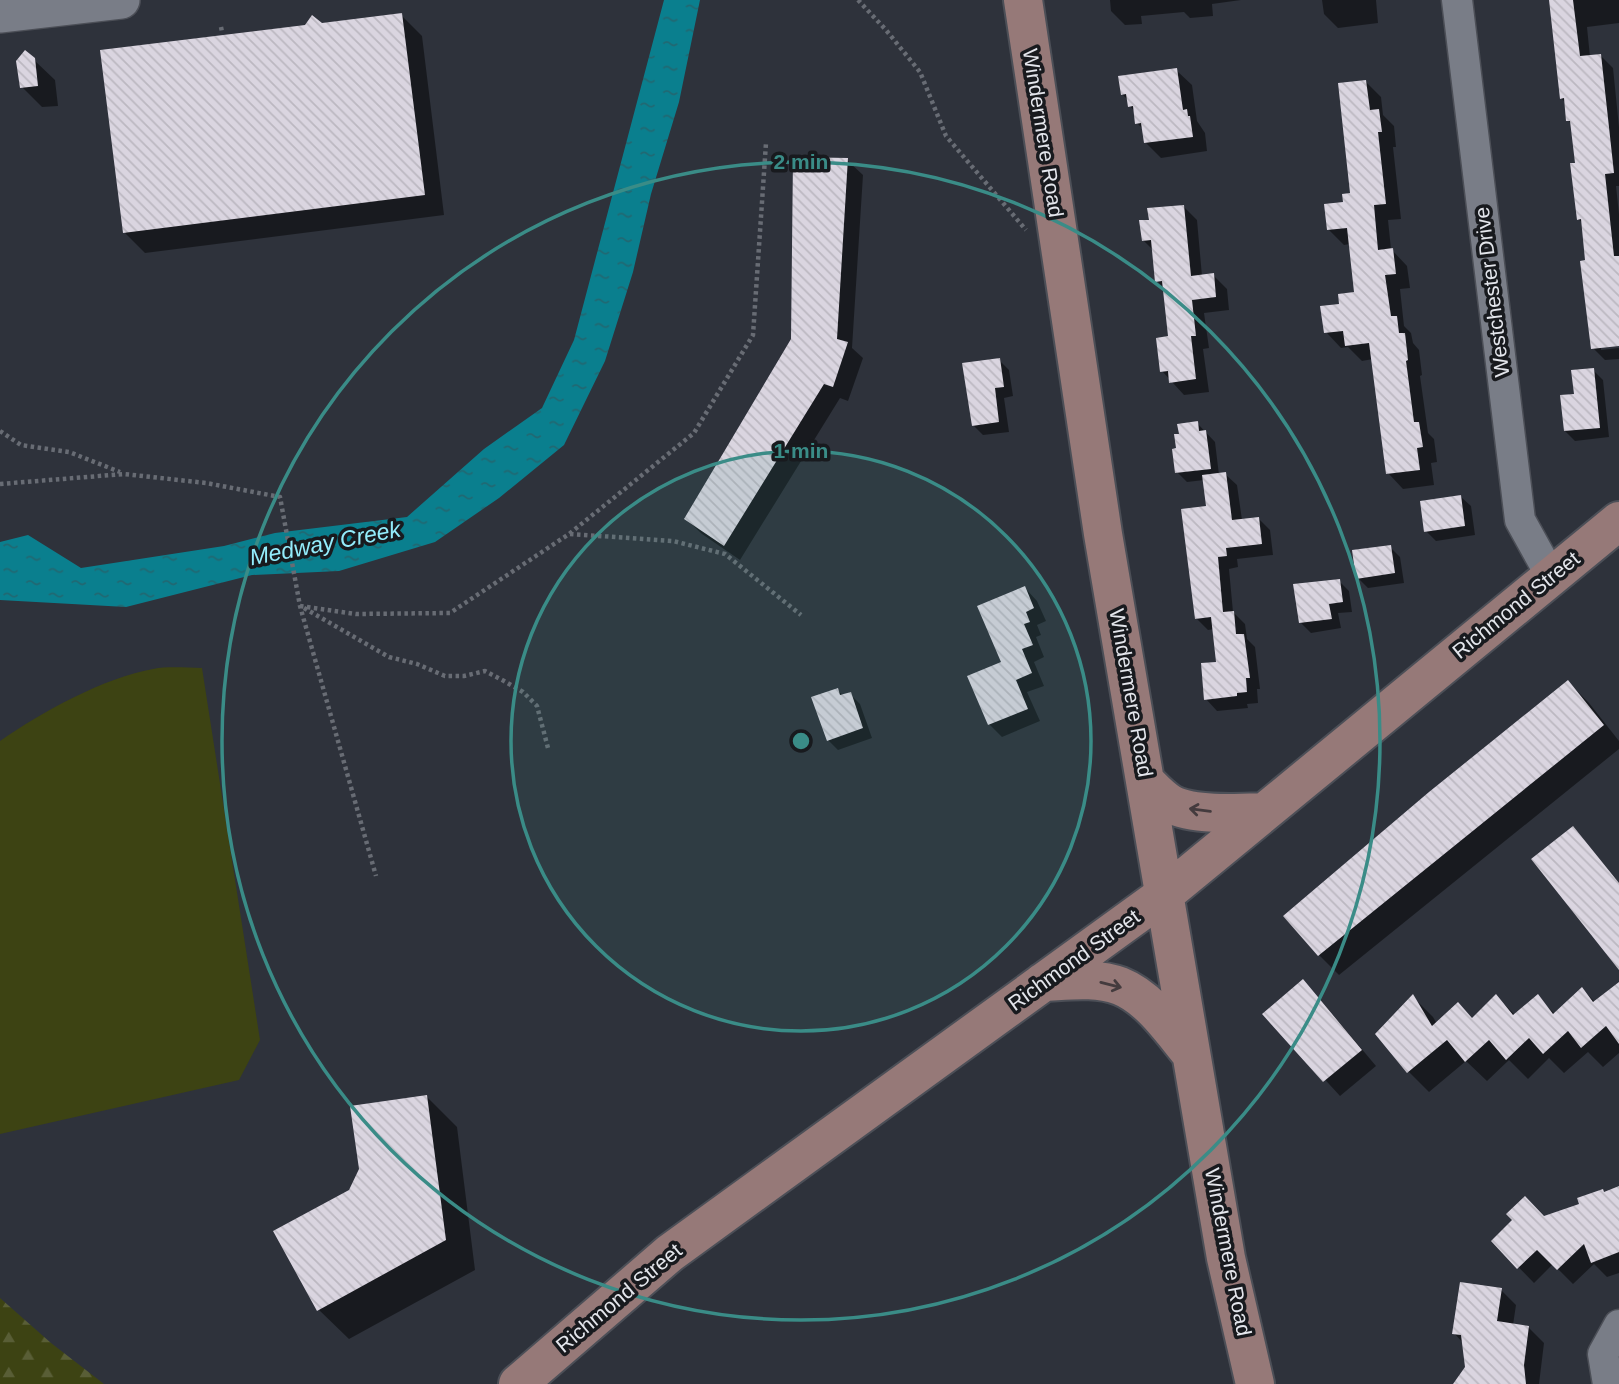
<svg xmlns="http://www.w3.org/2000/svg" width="1619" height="1384" font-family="Arial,sans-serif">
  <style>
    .forest { fill: url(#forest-firs) }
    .park { fill: #3d4313 }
    .water { fill: url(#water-ripples) }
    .shadow { fill: #0007 }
    .building { fill: url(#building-back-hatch) }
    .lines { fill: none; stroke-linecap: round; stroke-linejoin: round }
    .minor-casing { stroke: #4c4f57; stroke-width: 33 }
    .tertiary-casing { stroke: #4c4f57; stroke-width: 40 }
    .secondary-casing { stroke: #4c4f57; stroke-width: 42 }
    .path { stroke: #686c74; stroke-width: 4.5; stroke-dasharray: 3.5 3.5; stroke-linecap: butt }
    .minor { stroke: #797d87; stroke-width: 30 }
    .tertiary { stroke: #797d87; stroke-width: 37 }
    .secondary { stroke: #967978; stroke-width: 38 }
    .oneway { stroke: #443b3e }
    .ring { fill: none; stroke: #3a8c87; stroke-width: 3.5 }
    .labels { text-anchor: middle; stroke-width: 7; stroke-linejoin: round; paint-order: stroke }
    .street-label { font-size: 21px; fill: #e4e6ec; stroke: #181a1e }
    .water-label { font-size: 23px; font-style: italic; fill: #93ecfb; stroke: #181a1e }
    .centre { fill: #3a8c87; stroke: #181a1e; stroke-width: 3.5 }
    .ring-label { font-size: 21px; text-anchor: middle; font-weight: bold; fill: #3a8c87; stroke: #181a1e; stroke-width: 7; stroke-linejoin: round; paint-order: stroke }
  </style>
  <defs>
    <pattern id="forest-firs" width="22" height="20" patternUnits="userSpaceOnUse" patternTransform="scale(1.75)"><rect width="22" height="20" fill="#3d4313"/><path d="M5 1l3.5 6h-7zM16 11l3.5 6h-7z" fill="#595e36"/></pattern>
    <pattern id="water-ripples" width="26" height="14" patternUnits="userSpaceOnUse" patternTransform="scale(1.75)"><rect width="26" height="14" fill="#0a7f8e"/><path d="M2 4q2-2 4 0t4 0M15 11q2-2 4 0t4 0" fill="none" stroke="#216872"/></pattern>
    <pattern id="building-back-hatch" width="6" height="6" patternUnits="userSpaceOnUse" patternTransform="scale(1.75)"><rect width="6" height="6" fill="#dad5e0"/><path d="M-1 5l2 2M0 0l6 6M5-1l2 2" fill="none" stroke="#bcb8c1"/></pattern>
  </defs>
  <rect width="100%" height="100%" fill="#2e323b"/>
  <!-- forest -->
  <path class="forest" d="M0,1298L51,1343L104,1384H0Z"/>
  <!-- park -->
  <path class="park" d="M202,668L260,1040L239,1080L0,1134V741C42,712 103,678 153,669C169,666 186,668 202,668Z"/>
  <!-- water -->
  <path class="water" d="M664,0H700L679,102L651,194L633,272L605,361L564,445L499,498L435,542L339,571L252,575L126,607L0,600V542L28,535L81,568L224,546L275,533L407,517L484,449L542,408L574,340Z"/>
  <!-- shadow -->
  <path class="shadow" d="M1110,0H1241L1212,4L1213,16L1190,18L1184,12L1141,16L1142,24L1125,25L1111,11Z
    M1322,0H1376L1378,23L1338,28L1324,14Z
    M1550,0H1619V23L1587,27L1590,57L1601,56L1613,68L1619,127V186H1616L1619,214V344L1601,346V350L1619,348V359L1605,360L1593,348L1583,223L1578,219L1577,164L1573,125L1568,120L1566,103L1561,98Z
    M401,15L422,36L444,215L145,253L125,233L322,25Z
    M34,60L55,80L58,106L42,107L22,87Z
    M1176,70L1192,85L1197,121L1205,133L1207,151L1161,158L1145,142L1144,130L1137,123L1135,112L1130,106L1129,101L1122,94Z
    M1366,82L1381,97L1383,115L1394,126L1396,147H1393L1401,219L1388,220L1391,249L1407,266L1410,288L1400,289L1404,326L1411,333L1413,343L1419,350L1422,375L1420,376L1428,433L1434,439L1437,462L1431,463L1434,485L1403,489L1388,473L1373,359L1362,361L1348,347L1341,348L1326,332L1341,306L1356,294L1350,244L1344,245L1329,230L1352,194Z
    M847,160L863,175L852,348L863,358L848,401L840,398L740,560L702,534L686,519L792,339Z
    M1184,207L1197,220L1202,276L1213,275L1227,289L1229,310L1204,313L1209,348L1203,349L1209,392L1184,395L1162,371L1170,338L1165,289L1157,281L1154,251L1143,240L1151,221Z
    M999,360L1009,370L1013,396L1004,398L1009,432L983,435L973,425Z
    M1593,370L1603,380L1609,437L1575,441L1565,431L1576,396Z
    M1197,423L1215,442L1219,475L1225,474L1237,485L1242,520L1258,518L1270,530L1273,555L1237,559L1238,567L1229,569L1233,612L1245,624L1247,639L1255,647L1260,689H1257L1258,703L1247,704L1248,708L1217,711L1206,699L1218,663L1214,629L1208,630L1196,618L1208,508L1204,480L1187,482L1177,472Z
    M1461,497L1471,506L1475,535L1436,541L1426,531Z
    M1390,547L1400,557L1404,583L1368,588L1358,578Z
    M1339,581L1349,591L1352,612L1338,613L1341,628L1311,633L1301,623Z
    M1025,588L1037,601L1046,621L1037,625L1041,635L1036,637L1044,657L1034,662L1044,686L1027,692L1040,721L1002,737L989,724L1003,663Z
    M1568,682L1589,703L1619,741V749L1339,975L1319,955Z
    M837,690L844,696L850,694L860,704L872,738L838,750L828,740Z
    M1619,985V1053L1603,1067L1588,1052L1564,1073L1549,1058L1528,1079L1509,1060L1487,1081L1466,1061L1429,1092L1409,1072L1377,1034L1413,997L1433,1017L1437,1024L1473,1020L1496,996L1515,1015L1537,997L1555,1014L1582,989L1595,1002Z
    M1318,997L1376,1066L1340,1096L1265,1014Z
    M427,1097L457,1127L475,1270L349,1339L319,1310Z
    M1619,1188V1273L1607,1277L1594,1264L1573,1284L1553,1264L1534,1283L1493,1241L1544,1218L1581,1205Z
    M1501,1290L1516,1305L1513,1325L1528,1327L1544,1343L1539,1384H1455L1466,1367L1463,1343L1454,1333Z"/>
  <!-- building -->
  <path class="building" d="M1549,0H1573L1580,56L1601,54L1614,173L1605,174L1614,256H1619V346L1591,349L1580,261L1585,260L1581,219L1577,220L1570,163H1575L1570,121H1566L1564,98L1560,99Z
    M402,13L425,195L123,233L100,50L305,25L312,15L322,23Z
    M25,50L35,58L38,86L20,88L16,61Z
    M1177,68L1183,110L1187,109L1188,116H1190L1193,137L1144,143L1141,123L1135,124L1133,106L1128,107L1126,94L1121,95L1118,76Z
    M1366,80L1370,110L1379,109L1382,132H1378L1386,204L1374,205L1378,250L1393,248L1396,274L1385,275L1391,316H1397L1399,333H1405L1408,360L1406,361L1414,422H1419L1423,447L1417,448L1420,470L1386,474L1369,343L1345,346L1343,331L1324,333L1320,306L1339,304L1338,294L1354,292L1347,228L1327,230L1324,204L1343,202L1342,194L1350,193L1338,83Z
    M793,157L848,158L837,339L848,342L833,387L824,384L724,546L684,519L791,339Z
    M1184,205L1191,276L1214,273L1216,297L1192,300L1196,336H1191L1196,379L1169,383L1168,371L1160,372L1156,338L1168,336L1162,281L1155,282L1151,240L1142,241L1139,220H1149L1147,208Z
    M1000,358L1004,387L995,388L999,422L972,426L962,363Z
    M1594,368L1600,428L1564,431L1560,395L1574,394L1571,370Z
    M1198,421L1199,431L1206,430L1211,469L1175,473L1172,449L1176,448L1174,434H1179L1177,424Z
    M1226,472L1232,520L1259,517L1262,544L1226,548L1227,556L1218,557L1223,612L1234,611L1236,634H1244L1250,678H1246L1247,692L1237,693V696L1204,700L1201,663L1216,662L1211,617L1195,619L1181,509L1206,506L1202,475Z
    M1461,495L1465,526L1424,532L1420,501Z
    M1391,545L1395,573L1356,579L1352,550Z
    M1340,579L1343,602L1329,604L1332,619L1299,623L1293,584Z
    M1025,586L1034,608L1026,612L1030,622L1024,624L1033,645L1022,649L1032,673L1016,680L1028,709L988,725L967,676L1001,662L977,606Z
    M1568,680L1604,725L1318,956L1283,916L1429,792Z
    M838,688L840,695L851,692L863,728L827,741L811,697Z
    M1573,826L1619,883V970L1531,859Z
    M1303,979L1362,1050L1323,1082L1262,1014Z
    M1619,982V1044L1606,1026L1581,1048L1568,1031L1543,1054L1529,1038L1506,1060L1489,1040L1465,1062L1447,1040L1407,1073L1375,1034L1413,994L1432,1026L1458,1002L1472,1018L1496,994L1513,1015L1538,994L1553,1014L1582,987L1593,1002Z
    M427,1095L446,1240L317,1311L273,1231L349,1190L359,1169L350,1106Z
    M1619,1186V1252L1591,1263L1584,1244L1557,1270L1537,1250L1517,1269L1491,1241L1512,1220L1506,1214L1525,1196L1544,1216L1579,1204L1577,1198L1603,1189L1604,1192Z
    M1460,1282L1502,1288L1497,1321L1529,1326L1524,1365L1526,1384H1453L1465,1367L1461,1335L1452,1334Z"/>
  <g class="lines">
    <!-- minor casing -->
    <g class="minor-casing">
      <path id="minor" d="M1457,0L1520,520L1551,576
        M1608,1384L1603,1354L1619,1325"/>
    </g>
    <!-- tertiary casing -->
    <g class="tertiary-casing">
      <path id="tertiary" d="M0,14L121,0"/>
    </g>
    <!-- secondary casing -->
    <g class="secondary-casing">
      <path id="secondary" d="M1023,0L1103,534L1226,1258L1255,1384
        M1146,782C1153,789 1161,798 1171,804C1193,816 1240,813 1264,812
        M1043,982C1068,981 1096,977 1120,986C1150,998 1171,1030 1191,1054
        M518,1384L670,1253L1165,894L1619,521"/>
    </g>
    <!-- path -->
    <path class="path" d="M858,0L886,30L920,72L946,136L1026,230
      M221,27L222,32
      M0,431L21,445L69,452L120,472
      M0,484L124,474L206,483L280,497L300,606L376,876
      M570,534L673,541L725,554L801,615
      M300,606L356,614L450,613L569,534L694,433L753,335L766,143
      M304,608L389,657L417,664L445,676H464L485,671L504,681L523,692L537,706L548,748"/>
    <!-- minor -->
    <use href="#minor" class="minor"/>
    <!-- tertiary -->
    <use href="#tertiary" class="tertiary"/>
    <!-- secondary -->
    <use href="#secondary" class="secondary"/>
  </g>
  <!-- one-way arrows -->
  <defs><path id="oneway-shaft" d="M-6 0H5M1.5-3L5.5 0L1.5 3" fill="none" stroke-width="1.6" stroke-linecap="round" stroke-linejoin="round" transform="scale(1.75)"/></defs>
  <g class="oneway">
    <use href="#oneway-shaft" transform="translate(1200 810) rotate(-173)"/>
    <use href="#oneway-shaft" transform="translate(1111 985) rotate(14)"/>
  </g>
  <!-- distance rings -->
  <circle cx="801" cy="741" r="290" fill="#3a8c87" fill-opacity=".12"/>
  <g class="ring">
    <circle cx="801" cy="741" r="290"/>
    <circle cx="801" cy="741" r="579"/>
  </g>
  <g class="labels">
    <!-- street labels -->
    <g class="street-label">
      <text transform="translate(1043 133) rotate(81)" y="7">Windermere Road</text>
      <text transform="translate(1492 292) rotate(-97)" y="7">Westchester Drive</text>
      <text transform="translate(1516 605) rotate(-39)" y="7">Richmond Street</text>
      <text transform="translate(1131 693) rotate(80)" y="7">Windermere Road</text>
      <text transform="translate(1074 960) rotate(-36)" y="7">Richmond Street</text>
      <text transform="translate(1228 1252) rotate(79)" y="7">Windermere Road</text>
      <text transform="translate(619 1298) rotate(-40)" y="7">Richmond Street</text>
    </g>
    <!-- water labels -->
    <g class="water-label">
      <text transform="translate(325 543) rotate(-11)" y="8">Medway Creek</text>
    </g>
  </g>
  <circle cx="801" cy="741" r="10" class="centre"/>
  <g class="ring-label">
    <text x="801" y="169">2 min</text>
    <text x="801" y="458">1 min</text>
  </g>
</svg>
